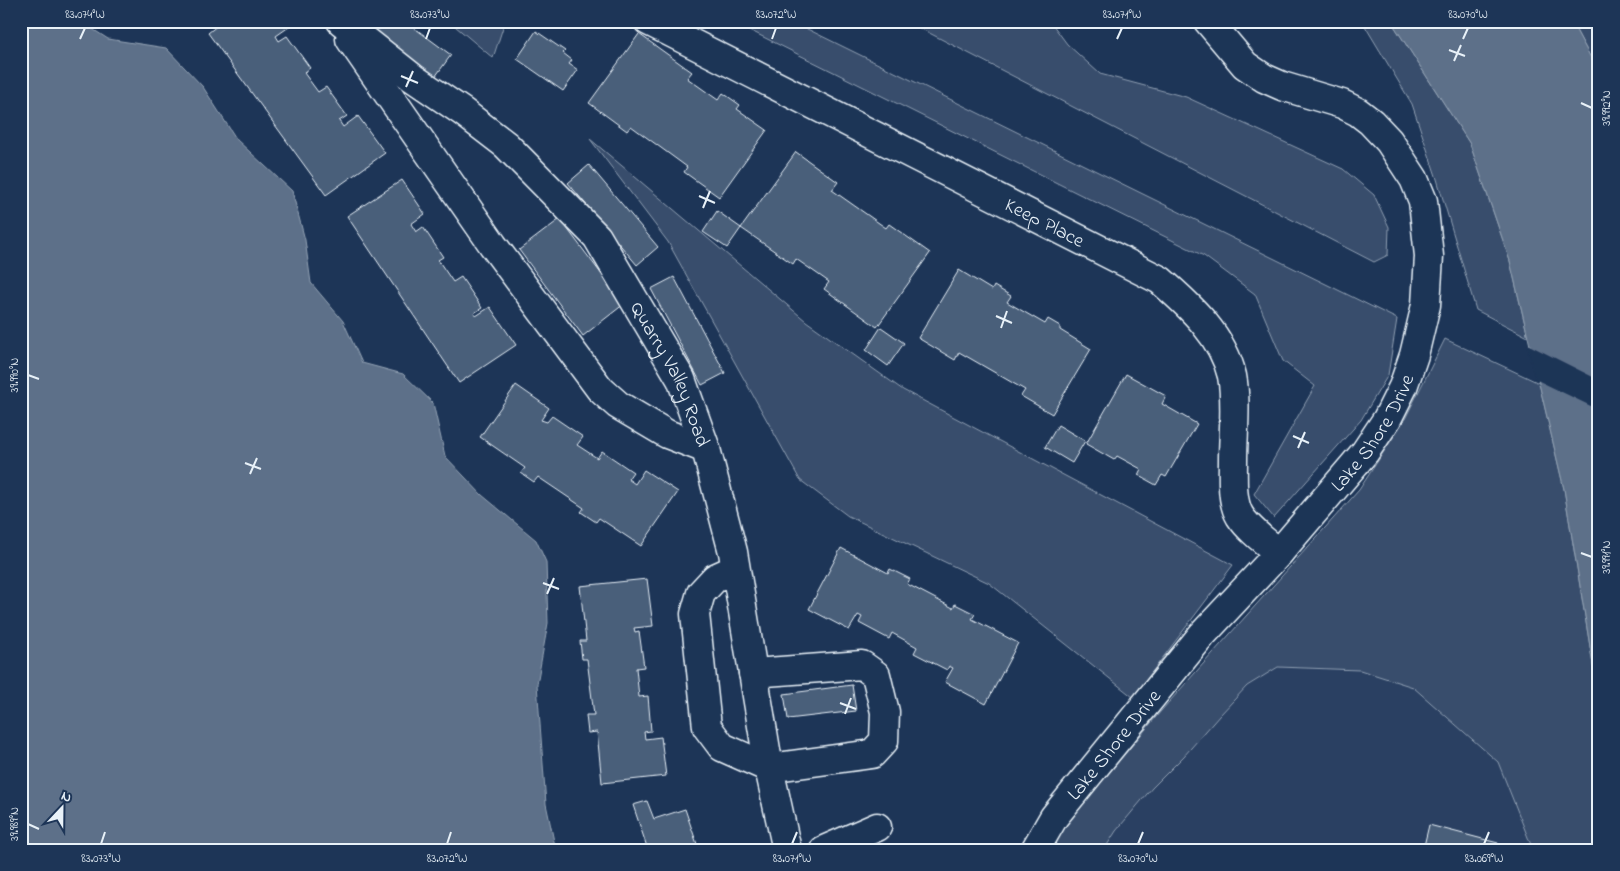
<svg xmlns="http://www.w3.org/2000/svg" width="1620" height="871" font-family="'Indie Flower',sans-serif">
  <style>
    .built { fill: #2a4162 }
    .green { fill: #374d6c; stroke: #909fb2 }
    .water { fill: #5d7089; stroke: #95a4b5 }
    .pier { fill: #1d3557 }
    .building { fill: #495e7a; stroke: #e8f1f8 }
    .lines { fill: none; stroke-linecap: round; stroke-linejoin: round }
    .minor-casing { stroke: #e8f1f8; stroke-width: 31 }
    .minor { stroke: #1d3557; stroke-width: 28 }
    .ticks { fill: none; stroke: #e8f1f8; stroke-width: 2 }
    .labels { text-anchor: middle; stroke-width: 4; stroke-linejoin: round; paint-order: stroke }
    .street-label { font-size: 20px; fill: #e8f1f8; stroke: #1d3557 }
    .neatline { fill: none; stroke: #e8f1f8; stroke-width: 2 }
    .ticks-label { font-size: 12px; text-anchor: middle; fill: #e8f1f8 }
  </style>
  <rect width="100%" height="100%" fill="#1d3557"/>
  <filter id="ink" filterUnits="userSpaceOnUse"><feTurbulence type="fractalNoise" baseFrequency=".02" numOctaves="2"/><feDisplacementMap in="SourceGraphic" scale="10" xChannelSelector="R" yChannelSelector="G"/><feConvolveMatrix kernelMatrix="1 2 1 2 8 2 1 2 1" color-interpolation-filters="sRGB"/></filter>
  <g filter="url(#ink)">
    <!-- built -->
    <path class="built" d="M1278,667L1360,670L1413,687L1498,762L1533,850H1104L1116,831L1152,788L1184,756L1220,715L1247,686Z"/>
    <!-- green -->
    <path class="green" d="M449,21H505L493,58Z
      M731,21H791L1397,319L1388,375L1361,420L1274,518L1254,494L1315,386L1283,361L1255,294L1204,256Z
      M906,21H1050L1067,44L1100,74L1186,97L1343,169L1374,195L1389,227L1388,255L1374,262Z
      M1362,21H1391L1470,144L1510,261L1528,337L1476,310L1437,179L1412,104Z
      M1571,21H1599V73Z
      M590,139L806,321L903,390L1233,565L1133,697L989,583L848,516L800,480L668,242Z
      M1445,339L1539,383L1564,489L1599,701V850H1533L1498,762L1413,687L1360,670L1278,667L1247,686L1220,715L1184,756L1152,788L1116,831L1104,850H1051L1067,823L1161,711L1359,490L1405,419Z"/>
    <!-- water -->
    <path class="water" d="M21,21H80L108,39L166,48L203,87L237,140L292,191L305,240L311,283L343,321L362,363L403,374L433,403L445,456L482,495L536,540L546,562L548,623L537,684L546,804L555,846L558,850H21Z
      M1391,21H1571L1599,73V701L1564,489L1510,261L1470,144Z"/>
    <!-- pier -->
    <path class="pier" d="M1527,344L1599,380V410L1535,379Z"/>
    <!-- building -->
    <path class="building" d="M223,21H285L289,27L276,36L279,41L287,36L310,68L304,73L318,92L326,87L347,116L339,121L343,127L358,116L385,153L326,195L208,33Z
      M359,21H405L451,55L435,77Z
      M536,31L565,51L563,53L572,60L569,64L578,70L563,91L517,59Z
      M639,34L692,72L687,78L718,100L723,93L740,105L737,109L767,130L719,197L684,172L687,167L631,126L627,131L589,103Z
      M796,152L838,182L832,190L886,228L889,224L930,253L877,327L824,289L829,282L796,259L793,264L741,228Z
      M589,165L658,247L637,265L568,183Z
      M402,180L425,214L411,224L416,232L423,227L443,257L438,260L453,282L461,277L482,308L474,313L476,316L490,307L516,345L459,383L347,216Z
      M717,211L741,228L727,248L703,232Z
      M560,219L624,304L583,336L519,250Z
      M959,270L992,290L994,286L1011,296L1007,302L1045,324L1048,319L1060,326V330L1091,349L1052,414L1021,396L1025,390L959,352L955,360L918,338Z
      M674,277L725,373L702,385L651,289Z
      M881,327L904,343L888,366L866,350Z
      M1126,374L1166,396L1162,404L1197,424L1166,477L1162,475L1156,485L1138,475L1141,469L1117,456L1114,460L1086,444Z
      M516,385L549,408L541,420L547,422L552,416L583,437L577,445L597,458L602,451L633,472L628,479L635,484L644,470L678,492L641,546L599,518L596,522L581,512L584,508L538,477L534,482L521,473L525,468L480,437Z
      M1058,425L1085,441L1072,463L1045,447Z
      M841,548L888,573L890,569L910,579L907,584L953,608L955,604L975,614L972,619L1018,643L986,704L945,682L953,668L949,666L947,670L914,653L917,647L892,633L889,639L859,623L862,617L858,615L849,630L809,609Z
      M647,579L653,626L634,628L635,632L639,631L644,667L636,668L639,697L648,696L651,731L644,732L645,739L661,737L666,776L602,783L597,732L588,733L586,715H594L587,659H582L580,641H586L580,586Z
      M852,685L856,711L788,719L784,694Z
      M647,801L654,819L685,809L699,850H648L633,805Z
      M1429,825L1498,843L1497,850H1423Z"/>
    <g class="lines">
      <!-- minor casing -->
      <g class="minor-casing">
        <g id="minor">
          <path id="s1" d="M341,21L413,78L463,112L506,145L597,237L681,379L706,449L733,552L769,768L787,850"/>
          <path id="s2" d="M648,21L1160,280C1190,306 1223,336 1232,376C1237,402 1233,434 1233,460C1233,477 1231,501 1240,516C1249,530 1266,542 1279,553"/>
          <path d="M350,39L493,245L600,389L618,405L667,434L706,449"/>
          <path d="M735,569L715,578L701,593L695,614L707,727L722,747L769,768L872,754L884,741L885,712L876,675L862,665L753,673"/>
          <path d="M824,850L877,827"/>
          <path id="s3" d="M1035,850L1054,817L1202,635L1279,553L1365,452L1387,419L1403,387L1414,355L1426,305L1429,256L1423,201L1414,179L1389,141L1371,122L1358,112L1342,104L1282,86L1264,78L1245,65L1208,21"/>
        </g>
      </g>
      <!-- minor -->
      <use href="#minor" class="minor"/>
    </g>
  </g>
  <!-- ticks -->
  <path class="ticks" d="M80,39L85,28M426,39L430,28M772,39L776,28M1117,39L1122,28M1463,39L1468,28M1449,50L1465,56M1454,61L1461,45M401,76L418,83M406,87L413,71M1581,103L1592,108M699,196L715,203M703,208L710,191M996,316L1012,323M1001,328L1007,311M28,375L39,379M1293,436L1309,443M1298,448L1305,432M245,463L261,469M250,474L257,458M1581,553L1592,557M543,583L559,589M547,594L554,578M840,703L856,709M845,714L851,698M28,824L39,829M101,844L105,832M447,844L451,832M792,844L797,832M1138,844L1143,832M1484,844L1489,832"/>
  <g class="labels">
    <!-- street labels -->
    <g class="street-label">
      <text dy="7" stroke="none"><textPath href="#s2" startOffset="445">Keep Place</textPath></text>
      <text dy="7" stroke="none"><textPath href="#s1" startOffset="492">Quarry Valley Road</textPath></text>
      <text dy="7" stroke="none"><textPath href="#s3" startOffset="538">Lake Shore Drive</textPath></text>
      <text dy="7" stroke="none"><textPath href="#s3" startOffset="132">Lake Shore Drive</textPath></text>
    </g>
  </g>
  <!-- margin -->
  <rect width="1620" height="871" fill="none" stroke="#1d3557" stroke-width="55"/>
  <!-- north arrow -->
  <g transform="translate(62 808) rotate(22)" stroke="#1d3557" stroke-width="4" paint-order="stroke">
  <path d="M0-4L9 19L0 12L-9 19Z" fill="#e8f1f8"/>
  <text y="-8" font-size="14" font-weight="bold" text-anchor="middle" fill="#e8f1f8">N</text>
  </g>
  <rect x="28" y="28" width="1564" height="816" class="neatline"/>
  <g class="ticks-label">
    <text x="85" y="18">83.074°W</text>
    <text x="430" y="18">83.073°W</text>
    <text x="776" y="18">83.072°W</text>
    <text x="1122" y="18">83.071°W</text>
    <text x="1468" y="18">83.070°W</text>
    <text transform="translate(1606 108) rotate(-90)" y="4">39.992°N</text>
    <text transform="translate(14 375) rotate(-90)" y="4">39.990°N</text>
    <text transform="translate(1606 557) rotate(-90)" y="4">39.991°N</text>
    <text transform="translate(14 824) rotate(-90)" y="4">39.989°N</text>
    <text x="101" y="862">83.073°W</text>
    <text x="447" y="862">83.072°W</text>
    <text x="792" y="862">83.071°W</text>
    <text x="1138" y="862">83.070°W</text>
    <text x="1484" y="862">83.069°W</text>
  </g>
</svg>
